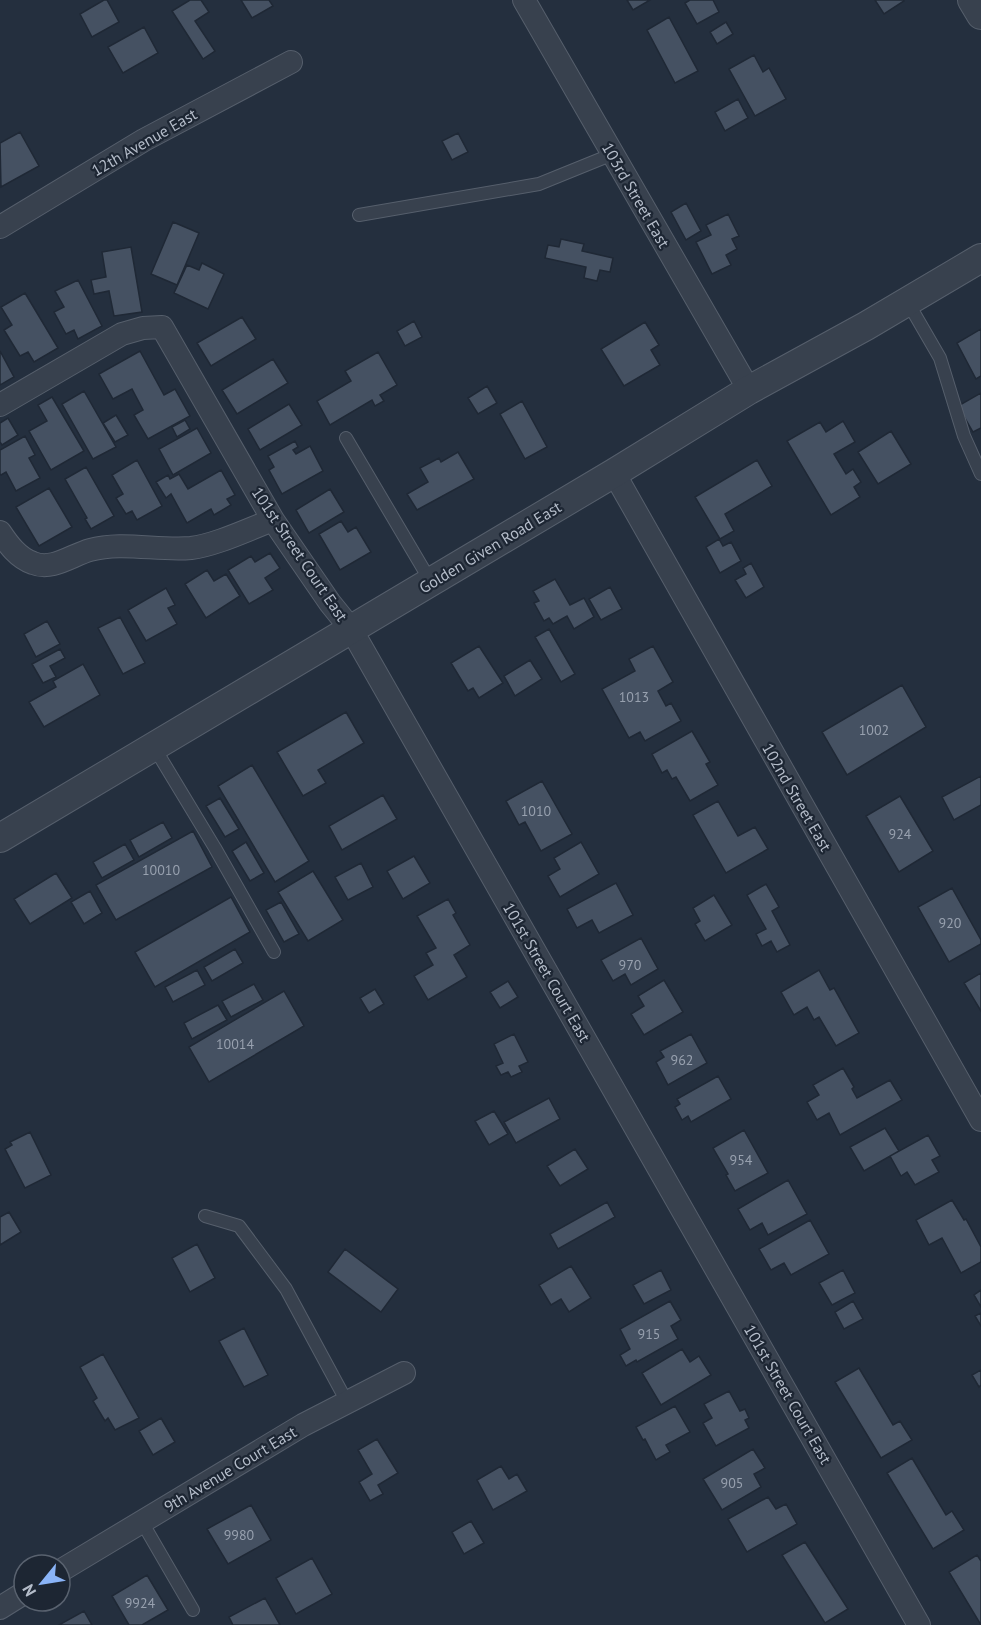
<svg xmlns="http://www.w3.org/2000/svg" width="981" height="1625" font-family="'PT Sans',sans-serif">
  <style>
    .building { fill: #455162; stroke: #1f2835; stroke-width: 1.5 }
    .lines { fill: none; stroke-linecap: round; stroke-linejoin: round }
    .service-casing { stroke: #565f6c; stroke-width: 14 }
    .minor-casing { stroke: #565f6c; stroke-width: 24 }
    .tertiary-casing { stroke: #565f6c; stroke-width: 30 }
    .service { stroke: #38414e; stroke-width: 12 }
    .minor { stroke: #38414e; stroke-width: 22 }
    .tertiary { stroke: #38414e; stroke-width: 28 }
    .labels { text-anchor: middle; stroke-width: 4.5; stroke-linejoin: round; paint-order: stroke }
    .number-label { font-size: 14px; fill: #98a1af }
    .street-label { font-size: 16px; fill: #b4bcc9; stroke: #1d2633 }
  </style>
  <rect width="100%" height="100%" fill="#242f3e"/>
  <!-- building -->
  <path class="building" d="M104,0H107L119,22L92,37L80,14Z
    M190,0H201L209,12L195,21L215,51L203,59L172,11Z
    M241,0H269L273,6L252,18Z
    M627,0H650L633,10Z
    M690,0H713L719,12L697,24L685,3Z
    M875,0H903L904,1L884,14Z
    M669,17L698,71L675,83L647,30Z
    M726,22L733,34L717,44L710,32Z
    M144,27L158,53L123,73L108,47Z
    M754,55L763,72L769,68L786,99L755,116L729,69Z
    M738,99L748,118L725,131L715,112Z
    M20,132L39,166L1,187L0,143Z
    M458,133L468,152L452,160L442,141Z
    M686,203L701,231L686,240L671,212Z
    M728,214L739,236L732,239L737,249L726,255L731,265L712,274L696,242L711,235L706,225Z
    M173,222L199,233L177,285L151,274Z
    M561,239L584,244L582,251L613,258L610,272L600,270L597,281L584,278L586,267L545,258L548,245L559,247Z
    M131,247L142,312L114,316L109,291L94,294L91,280L106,277L102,252Z
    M202,263L224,274L208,309L174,293L187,265L199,270Z
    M78,280L102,326L78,339L74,330L66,334L54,312L64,307L55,291Z
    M25,293L58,348L34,362L28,352L20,356L4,330L12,325L1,307Z
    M242,317L256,339L211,366L197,343Z
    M414,321L422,337L405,346L397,331Z
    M645,322L659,345L651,350L660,365L624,386L601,349Z
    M981,329V376L976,379L957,343Z
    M0,351L14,377L0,385Z
    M140,351L164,395L175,389L190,416L148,439L134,415L143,410L132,389L113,399L99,374Z
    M378,352L397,385L380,395L384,401L375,406L372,400L330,425L317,401L351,381L345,371Z
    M273,359L288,383L237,414L222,390Z
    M487,386L497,403L478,414L468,398Z
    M84,391L116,447L93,459L62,404Z
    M981,393V428L973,432L958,406Z
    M52,397L84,451L51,470L29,431L47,421L38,405Z
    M522,401L547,447L525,459L500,414Z
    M289,404L302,425L260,450L248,429Z
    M116,415L128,435L115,442L103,423Z
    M8,418L18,435L2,445L0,442V423Z
    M185,420L190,429L177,437L172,427Z
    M843,421L855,442L834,454L846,474L853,469L861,482L854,487L860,497L831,515L787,441L820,422L826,432Z
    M197,428L211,453L173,475L159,449Z
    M891,431L911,464L878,484L858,452Z
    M25,436L35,455L29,458L40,478L16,491L6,472L1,475L0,474V450Z
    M295,441L298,447L293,450L296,454L310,446L323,471L282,494L269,470L274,467L268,456Z
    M458,452L474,479L417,510L407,494L428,482L420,468L439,458L441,462Z
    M137,460L162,506L137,520L132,511L126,514L116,498L123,494L112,475Z
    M757,460L772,486L725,514L734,531L720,539L695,497Z
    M86,467L114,516L91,529L85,519L87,518L65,479Z
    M221,470L235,495L227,499L231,505L214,515L211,509L187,523L171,494L166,498L156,482L168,475L170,479L179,474L188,489Z
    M49,488L72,527L39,546L16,507Z
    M330,489L344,512L309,533L296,510Z
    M341,521L348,532L356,527L371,552L340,570L319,534Z
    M719,539L723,546L731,542L741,561L720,573L706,547Z
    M270,553L280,568L265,578L273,590L249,604L228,570L251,556L255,562Z
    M751,563L764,587L746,598L735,580L746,574L743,568Z
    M207,570L214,581L226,574L240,596L206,618L185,584Z
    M555,579L570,605L584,598L594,617L574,629L567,616L553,624L549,618L544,621L534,603L539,601L533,591Z
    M610,587L622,609L601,620L589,599Z
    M166,588L175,605L168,608L177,624L146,641L128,610Z
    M120,617L145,663L123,674L98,628Z
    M47,621L60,644L36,657L24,634Z
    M549,629L575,674L561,682L535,637Z
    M479,646L503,683L479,698L473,688L468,691L451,663Z
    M653,646L673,682L658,691L666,706L671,703L681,721L645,741L640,732L629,738L602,689L635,671L629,659Z
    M60,649L65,658L50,666L56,677L43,683L32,664Z
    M530,660L542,679L515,696L504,676Z
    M83,664L100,695L44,727L29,702L56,687L53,681Z
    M902,685L926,727L847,775L822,732Z
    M346,712L364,743L318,770L326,783L303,796L277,752Z
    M692,731L710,762L706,764L718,785L690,801L676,777L672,779L667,770L662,773L652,754Z
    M252,765L309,861L275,882L218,786Z
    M981,776V805L954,820L942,797Z
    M542,781L572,834L541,851L525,822L519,825L506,801Z
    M383,795L397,819L342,850L329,826Z
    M900,796L933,851L899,872L866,816Z
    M220,798L239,829L225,837L206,806Z
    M718,801L738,836L755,827L768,849L726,873L693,815Z
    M163,822L172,838L139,857L130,840Z
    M193,831L212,867L116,920L96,885Z
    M246,842L264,873L250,881L232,851Z
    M581,842L599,874L560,897L548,876L560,869L554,858Z
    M125,844L134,860L102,878L93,862Z
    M414,856L430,883L403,899L387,871Z
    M361,863L373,887L348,900L335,877Z
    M313,871L343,920L308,941L278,892Z
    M56,873L72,898L30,924L14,899Z
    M616,883L633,915L599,933L592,920L577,928L567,909Z
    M766,884L779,907L772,911L790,945L777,952L771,941L762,946L756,934L766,929L747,895Z
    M952,888L981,940V944L949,962L918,907Z
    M90,891L102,913L84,924L71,902Z
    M714,895L732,925L705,941L695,924L700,921L693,908Z
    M231,897L250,932L155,987L135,952Z
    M448,899L456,913L453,915L470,945L454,955L467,977L428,1000L414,976L433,965L426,953L436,948L417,916Z
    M281,902L299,934L284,942L266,910Z
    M641,938L658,969L631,985L625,974L613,981L601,960Z
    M235,949L243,963L212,981L204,967Z
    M197,970L205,985L173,1002L165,987Z
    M819,970L830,990L834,988L859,1033L836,1046L819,1017L814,1020L807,1007L794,1015L781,992Z
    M981,973V1011L964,983Z
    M664,980L683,1012L644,1035L631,1014L644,1006L638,996Z
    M508,981L518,997L500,1008L490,992Z
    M254,984L263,1000L231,1017L222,1001Z
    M375,989L384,1004L369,1013L360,998Z
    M284,991L304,1026L209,1082L189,1047Z
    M218,1005L227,1020L192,1039L184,1023Z
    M514,1034L528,1062L519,1066L522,1072L511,1077L508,1072L501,1075L496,1066L503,1063L494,1044Z
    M691,1034L707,1063L668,1085L656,1062L664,1057L660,1051Z
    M843,1068L854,1087L852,1089L857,1098L890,1080L902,1100L840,1135L829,1113L817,1120L807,1102L819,1095L813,1085Z
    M718,1076L731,1099L691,1122L688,1116L682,1120L675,1107L680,1104L677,1099Z
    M549,1098L560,1119L516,1143L504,1122Z
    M494,1111L508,1134L489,1145L475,1121Z
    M885,1128L899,1151L864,1171L850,1147Z
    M744,1130L768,1173L735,1191L726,1175L728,1174L713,1148Z
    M30,1132L51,1175L25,1188L5,1149L12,1145L10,1142Z
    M928,1135L940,1156L932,1160L939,1172L915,1185L907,1172L901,1176L890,1156Z
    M575,1149L588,1169L560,1186L547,1166Z
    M788,1180L807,1214L768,1235L762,1223L750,1230L738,1209Z
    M952,1200L964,1220L966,1219L981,1247V1262L961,1273L942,1238L929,1245L916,1220Z
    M607,1202L615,1217L558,1249L550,1234Z
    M9,1212L21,1232L0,1245V1217Z
    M810,1220L829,1254L791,1275L784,1263L771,1270L759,1249Z
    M197,1244L215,1278L190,1292L172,1258Z
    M345,1249L398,1289L381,1312L328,1272Z
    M571,1266L591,1298L569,1312L561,1299L551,1305L539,1285Z
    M661,1270L671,1290L644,1304L633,1285Z
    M843,1270L855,1293L832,1305L819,1283Z
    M981,1290V1307L974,1295Z
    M670,1301L681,1320L671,1326L678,1339L637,1362L636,1360L626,1366L620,1355L630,1349L620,1329Z
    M853,1301L863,1319L844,1329L835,1312Z
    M981,1313V1326L975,1316Z
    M244,1328L268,1375L244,1387L219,1341Z
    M682,1349L690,1362L699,1356L711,1375L661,1405L642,1373Z
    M103,1354L139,1418L115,1430L108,1418L105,1421L93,1401L97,1398L80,1367Z
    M859,1368L893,1425L900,1421L912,1440L881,1458L835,1382Z
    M981,1370V1385L979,1387L972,1375Z
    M729,1391L740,1411L745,1409L749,1418L745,1420L749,1428L716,1446L703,1423L712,1418L704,1404Z
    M675,1406L690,1432L666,1445L670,1452L656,1460L645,1439L643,1440L636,1427Z
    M161,1418L175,1442L153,1455L139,1431Z
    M377,1439L398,1473L378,1485L383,1494L370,1501L359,1482L372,1474L358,1450Z
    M753,1449L765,1468L754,1474L761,1487L722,1510L703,1479Z
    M912,1458L946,1515L952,1511L964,1530L933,1549L887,1473Z
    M501,1466L509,1479L517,1474L527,1491L493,1510L477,1480Z
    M768,1497L776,1509L786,1504L797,1524L747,1552L728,1519Z
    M251,1505L271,1540L228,1564L207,1529Z
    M471,1521L484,1543L464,1554L452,1532Z
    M805,1542L848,1609L825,1623L782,1555Z
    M977,1555L981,1561V1625L949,1572Z
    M312,1558L332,1594L296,1614L276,1578Z
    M147,1575L168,1610L142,1625H129L112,1596Z
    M265,1598L280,1625H233L229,1617Z
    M84,1611L92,1625H59Z"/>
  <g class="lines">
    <!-- service casing -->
    <g class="service-casing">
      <path id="service" d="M359,215L539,184L613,154
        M907,301L940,358L964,436L981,474
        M346,438L431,582
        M154,747L215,848L274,952
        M205,1216L239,1226L286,1289L347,1402
        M142,1522L193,1610"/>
    </g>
    <!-- minor casing -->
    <g class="minor-casing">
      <path id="minor" d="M524,0L749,390
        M0,227L144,140L291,62
        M0,405L122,334L143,328L162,327L273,520L330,603L351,629L919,1625
        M614,473L981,1120
        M0,532C8,544 18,558 33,563C52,571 72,555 90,550C122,541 158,551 191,548C216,545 249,529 273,520
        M60,1571L303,1425L404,1373
        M0,1608L24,1593"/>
    </g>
    <!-- tertiary casing -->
    <g class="tertiary-casing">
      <path id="tertiary" d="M972,0L981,15
        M0,838L614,473L749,390L866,326L981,258"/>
    </g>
    <!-- service -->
    <use href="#service" class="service"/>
    <!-- minor -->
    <use href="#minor" class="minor"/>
    <!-- tertiary -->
    <use href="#tertiary" class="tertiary"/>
  </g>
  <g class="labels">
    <!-- number labels -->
    <g class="number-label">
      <text x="634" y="702">1013</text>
      <text x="874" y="735">1002</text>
      <text x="536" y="816">1010</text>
      <text x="900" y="839">924</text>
      <text x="161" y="875">10010</text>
      <text x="950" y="928">920</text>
      <text x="630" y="970">970</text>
      <text x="235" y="1049">10014</text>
      <text x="682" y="1065">962</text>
      <text x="741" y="1165">954</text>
      <text x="649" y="1339">915</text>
      <text x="732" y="1488">905</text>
      <text x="239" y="1540">9980</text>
      <text x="140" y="1608">9924</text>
    </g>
    <!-- street labels -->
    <g class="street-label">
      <text transform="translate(144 142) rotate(-30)" y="6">12th Avenue East</text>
      <text transform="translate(636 195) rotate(60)" y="6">103rd Street East</text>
      <text transform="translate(490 547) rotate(-31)" y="6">Golden Given Road East</text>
      <text transform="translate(300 554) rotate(56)" y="6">101st Street Court East</text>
      <text transform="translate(797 797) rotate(60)" y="6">102nd Street East</text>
      <text transform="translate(547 972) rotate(60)" y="6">101st Street Court East</text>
      <text transform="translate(788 1394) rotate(60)" y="6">101st Street Court East</text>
      <text transform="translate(230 1469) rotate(-31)" y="6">9th Avenue Court East</text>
    </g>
  </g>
  <!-- north arrow -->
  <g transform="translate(42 1583) rotate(240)"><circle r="28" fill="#1d2633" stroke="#59626f" stroke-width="1.5"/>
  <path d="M0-4.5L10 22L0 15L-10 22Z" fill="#8ab4f8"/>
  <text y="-9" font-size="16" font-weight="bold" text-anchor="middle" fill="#b4bcc9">N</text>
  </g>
</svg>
